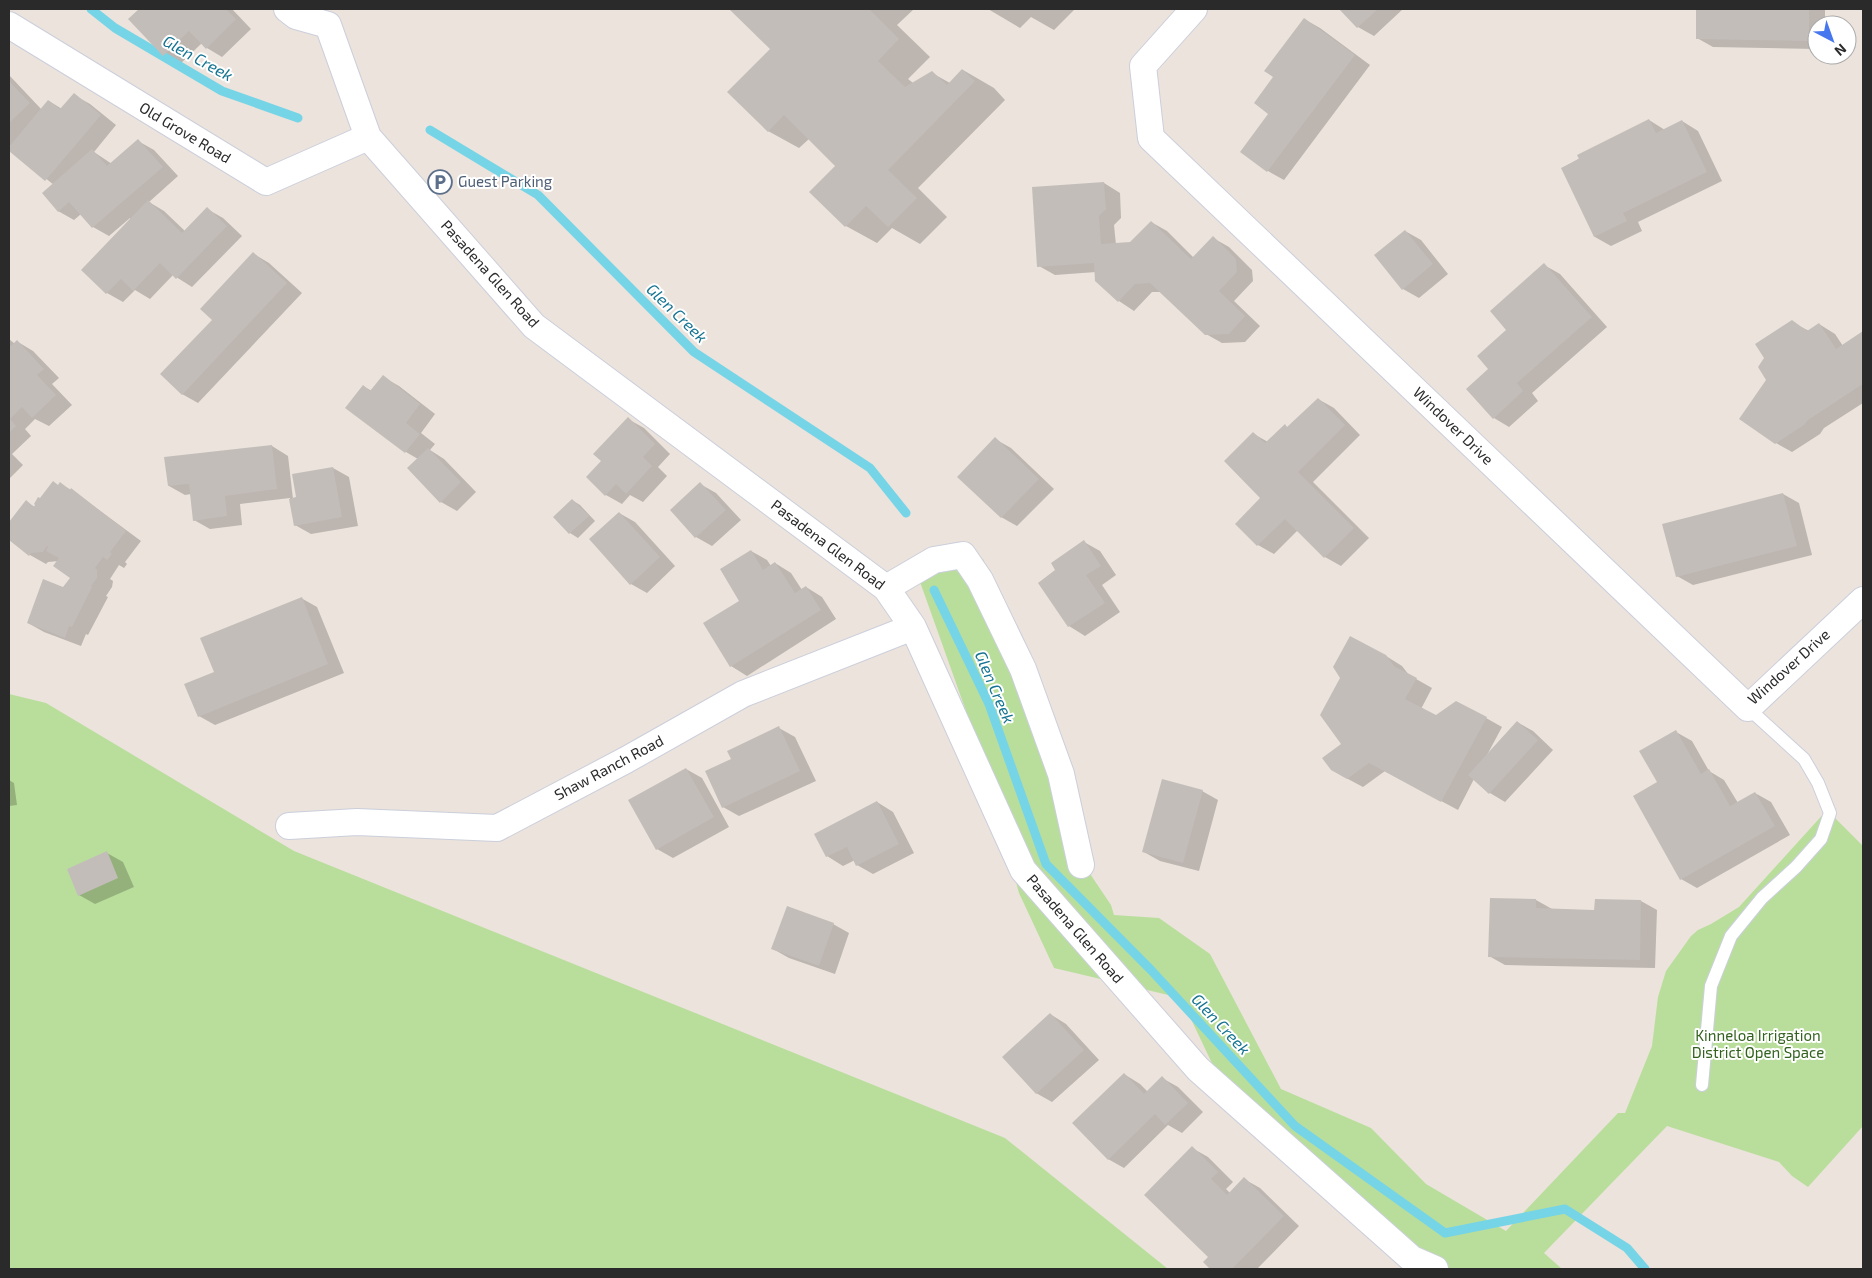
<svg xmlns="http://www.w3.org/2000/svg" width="1872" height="1278" font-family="'Exo 2',sans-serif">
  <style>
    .green { fill: #b9de9c }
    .shadow { fill: #0003 }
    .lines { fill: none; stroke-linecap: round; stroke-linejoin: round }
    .stream { stroke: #76d4e7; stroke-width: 9 }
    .building { fill: #c3bdb9 }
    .service-casing { stroke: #cbcfdb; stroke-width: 14 }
    .minor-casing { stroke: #cbcfdb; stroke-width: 28 }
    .service { stroke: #fff; stroke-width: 12 }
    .minor { stroke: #fff; stroke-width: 26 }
    .labels { text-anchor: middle; stroke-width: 4; stroke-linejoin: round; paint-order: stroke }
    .street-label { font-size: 15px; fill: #2a2a2a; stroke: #fff }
    .service-label { font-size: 15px; fill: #4e5e75; stroke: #fff; text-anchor: start }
    .park-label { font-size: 15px; fill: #33621e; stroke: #fff }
    .water-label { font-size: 16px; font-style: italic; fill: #167492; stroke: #fff }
  </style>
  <rect width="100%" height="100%" fill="#ebe3dc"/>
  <!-- green -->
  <path class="green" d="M983,559L1044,697L1074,850L1111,905L1114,915L1159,918L1210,954L1281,1089L1371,1128L1426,1184L1506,1231L1618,1113H1625L1652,1046L1658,997L1666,971L1691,936L1698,930L1711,924L1739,907L1827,810L1863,846V1126L1808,1187L1792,1176L1779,1162L1667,1126L1544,1253L1562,1269H1409L1239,1120L1181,998L1054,968L1019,893L976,739L914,565Z
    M9,694L46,703L294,851L1005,1138L1168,1269H9Z"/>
  <!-- shadow -->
  <path class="shadow" d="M140,9H232L251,29L222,57L207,48L202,43L180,64L164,55L130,19Z
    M731,9H914L897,25L930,57L908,79L913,83L932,73L950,83L963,70L994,88L1005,100L918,188L947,217L920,244L892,228L877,243L846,226L837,166L809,139L799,148L768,131L772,49Z
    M988,9H1075L1054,30L1031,17L1020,28Z
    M1341,9H1403L1374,36L1358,27Z
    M1698,9H1825V25H1817V49L1713,47L1697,38Z
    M1304,19L1320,28L1370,65L1284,180L1268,171L1242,151L1270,114L1275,77Z
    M9,75L42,110L49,101L62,109L74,95L90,104L116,125L94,152L112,164L138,141L154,150L178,176L149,202L164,211L185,231L207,209L223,218L242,236L192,287L173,275L150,299L135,290L123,302L107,293L83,270L131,220L130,218L109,236L93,227L81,214L74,220L58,211L54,185L9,149L11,146L9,144Z
    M1649,120L1665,130L1682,121L1698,131L1722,181L1638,222L1642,231L1611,246L1595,237L1562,168Z
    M1104,183L1120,193L1121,218L1114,225L1116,245L1131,244L1151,222L1167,231L1194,258L1213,238L1229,247L1252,270L1253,281L1234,301L1260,326L1245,342L1222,343L1206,334L1162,292H1152L1134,311L1119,301L1097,280L1096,272L1055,275L1039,266Z
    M1405,231L1421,240L1448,274L1419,298L1403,289Z
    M254,254L269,263L302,293L198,403L182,394L214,320Z
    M1544,265L1560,274L1607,327L1532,393L1538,401L1509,427L1494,418L1508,330Z
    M1792,322L1809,331L1819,324L1835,334L1843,346L1863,333V403L1824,428L1820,434L1792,452L1776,443L1768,380Z
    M9,339L15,344L18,342L33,351L59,378L52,384L72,405L49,426L35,419L25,429L31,436L12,454L23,465L9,479Z
    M383,377L399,386L435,414L421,433L435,444L430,450L444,459L476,492L457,511L441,502L418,459L406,452L347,408L363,386L372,391Z
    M1318,399L1334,408L1360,435L1313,482L1369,538L1341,566L1325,557L1298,530L1274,554L1258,545L1236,524L1262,498L1254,434L1268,442L1288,428Z
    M628,419L644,428L670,454L658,467L667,476L643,502L630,495L622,504L606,495L603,461Z
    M995,439L1011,448L1054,489L1017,526L1001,517Z
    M272,446L288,456L293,499L297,498L333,468L349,477L358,526L311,534L295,525L290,498L240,504L242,525L210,529L194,520L191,494L185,495L169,486L166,458Z
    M61,484L76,493L141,541L125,562L127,564L124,568L119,565L110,579L113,581L112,587L106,596L108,597L88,635L86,634L81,646L44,632L28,623L63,589L71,577L59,561L48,562L46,564L30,555L9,538V524L26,502L35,507Z
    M700,484L716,493L741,520L712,546L696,537L672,510Z
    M1783,494L1799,503L1812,555L1693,585L1677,576Z
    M572,500L580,505L595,521L578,538L570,533L555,517Z
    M619,513L635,522L675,566L647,593L631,584Z
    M1084,542L1100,551L1116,575L1102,585L1120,612L1085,636L1069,626L1040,583L1057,571Z
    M751,551L767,560L771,566L775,563L791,573L802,590L806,587L822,597L836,619L747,676L731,666L705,624L741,601Z
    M301,598L317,607L344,673L215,725L199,716L215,672Z
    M1386,656L1402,666L1409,675L1432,688L1421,709L1436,717L1486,718L1502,727L1487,755L1517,722L1533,731L1553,750L1505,802L1490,793L1474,779L1458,810L1385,771L1363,787L1348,779L1332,769Z
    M779,728L795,737L816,781L739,816L723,807L733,759Z
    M1676,732L1692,741L1709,771L1724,780L1738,803L1755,793L1771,802L1790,835L1697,888L1681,879L1659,783Z
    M686,769L702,778L729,827L673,858L657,849Z
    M9,780L14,783L17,805L9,806Z
    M1202,791L1218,800L1199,871L1160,861L1144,852Z
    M877,802L893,812L914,853L873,874L857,865L855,860L843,866L827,856Z
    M107,853L123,862L134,887L95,904L79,895Z
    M1536,900L1552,909L1596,911V900L1641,901L1657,910L1655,968L1505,965L1489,956Z
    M833,924L849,933L835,974L789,958L773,949Z
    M1050,1014L1066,1024L1099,1060L1052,1102L1036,1093Z
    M1124,1074L1140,1084L1148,1092L1162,1078L1178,1087L1203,1112L1182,1133L1168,1125L1124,1168L1108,1159Z
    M1192,1148L1208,1157L1233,1182L1226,1189L1230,1193L1244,1179L1260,1188L1299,1226L1257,1269H1212L1204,1262L1209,1257Z"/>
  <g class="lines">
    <!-- stream -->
    <path class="stream" d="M91,9L115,28L222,91L298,118
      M430,130L538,195L694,352L870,468L906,513
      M934,590L989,704L1046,864L1151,970L1295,1126L1445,1233L1565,1209L1627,1248L1645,1269"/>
  </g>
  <!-- building -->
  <path class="building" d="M139,9H226L236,19L206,49L189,31L163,56L128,19Z
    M729,9H869L899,39L878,61L905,87L932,71L947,85L962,69L975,81L888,170L917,198L888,227L866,206L845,227L809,192L835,166L784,115L768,132L727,92L770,49Z
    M1339,9H1378L1357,28Z
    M1696,9H1809V41L1696,39Z
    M1304,18L1355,55L1267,172L1240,152L1268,114L1254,103L1273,77L1264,71Z
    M9,81L30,103L9,123Z
    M74,93L101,115L45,181L9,151V147L48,100L60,109Z
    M1649,119L1656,133L1682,120L1707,172L1623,213L1627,221L1594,237L1561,168L1579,159L1577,155Z
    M138,139L163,167L92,228L69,202L58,212L42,193L92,149L107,166Z
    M1104,182L1106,209L1099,216L1101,244L1130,242L1151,221L1191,259L1213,236L1236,259L1237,272L1219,291L1245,316L1229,334L1205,335L1150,283L1135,284L1118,302L1095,281L1094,263L1037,267L1032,187Z
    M148,200L182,233L207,207L227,226L176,279L160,263L133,291L121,279L106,294L81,270Z
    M1405,230L1433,264L1402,290L1374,255Z
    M253,252L287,283L182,395L160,374L212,320L200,309Z
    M1544,263L1592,317L1517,383L1523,391L1493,419L1466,389L1488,369L1477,356L1506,330L1490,311Z
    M1792,320L1807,331L1819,323L1836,349L1863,331V386L1861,385L1808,420L1804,425L1775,444L1739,419L1766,380L1758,367L1764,358L1755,344Z
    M17,340L44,369L37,375L56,395L32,418L22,407L10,419L16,426L9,433V344L11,346Z
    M383,375L420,404L406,423L420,434L405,453L345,408L363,385L370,391Z
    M1318,398L1345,425L1298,472L1354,528L1324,558L1285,519L1257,546L1235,524L1260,498L1224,461L1253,432L1265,443L1285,424L1287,427Z
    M628,417L655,444L643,457L652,466L626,494L616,484L605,496L586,477L601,461L593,454Z
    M995,437L1039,479L1001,518L957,477Z
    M272,445L277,489L225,496L227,516L193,521L189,484L168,486L164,457Z
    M428,448L461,482L440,503L407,468Z
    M333,467L342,517L294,526L289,499L296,497L292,474Z
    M53,481L58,485L60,482L70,490L71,488L126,531L110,552L112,554L107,560L103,557L95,568L97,570V578L91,586L92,587L72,627L69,626L65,638L27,623L43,579L63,587L70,578L53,566L59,558L46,551L48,547L47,546L43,552L31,553L29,556L9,540V522L26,500L34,507L35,505L34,504L38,497L40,498Z
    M700,482L726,510L695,538L670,510Z
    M1783,493L1797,546L1676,577L1662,524Z
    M572,499L589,516L569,534L553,517Z
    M619,512L660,557L630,585L589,539Z
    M1084,540L1101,566L1086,575L1105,603L1068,627L1038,583L1055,570L1051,563Z
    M751,550L763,570L775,562L795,593L806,586L821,610L730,667L703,623L739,601L720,569Z
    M302,597L328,664L198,717L184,684L214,672L200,638Z
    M1350,636L1386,655L1394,666L1417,678L1405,699L1436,715L1456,701L1487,717L1441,802L1369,763L1347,779L1331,770L1322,758L1341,744L1320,715L1340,678L1333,667Z
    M1517,721L1538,740L1489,794L1468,775Z
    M779,726L800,771L722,808L705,771L731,759L727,751Z
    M1676,730L1701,774L1709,769L1730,806L1755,792L1775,826L1680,880L1633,796L1657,782L1639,751Z
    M686,768L714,817L656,850L628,800Z
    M1162,779L1203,790L1183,863L1142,852Z
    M877,801L899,844L856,866L847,847L826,857L814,834Z
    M107,851L118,878L78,896L67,869Z
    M1490,898L1536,899V908L1594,910L1595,899L1641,900L1640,960L1488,957Z
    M787,906L834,923L819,966L771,949Z
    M1050,1013L1084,1050L1036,1094L1002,1057Z
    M1124,1073L1144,1094L1162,1076L1188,1103L1165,1125L1155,1114L1108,1160L1072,1123Z
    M1192,1146L1218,1172L1211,1179L1227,1195L1244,1177L1284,1216L1232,1269H1210L1203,1262L1208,1257L1144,1195Z"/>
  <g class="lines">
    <!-- service casing -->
    <g class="service-casing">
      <path id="service" d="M1702,1085L1711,986L1731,936L1762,898L1796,867L1821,839L1830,813L1818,783L1804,759L1748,708"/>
    </g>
    <!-- minor casing -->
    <g class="minor-casing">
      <path id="minor" d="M287,9L296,16L328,25L368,137L534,326L886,588L913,627L1023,870L1198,1069L1412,1259L1435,1269
        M1194,9L1143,66L1151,138L1748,708L1863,600
        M9,25L266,182L368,137
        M886,588L934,560L963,555L980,580L1023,669L1061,774L1081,865
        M289,826L357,822L497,828L626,760L743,694L913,627"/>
    </g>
    <!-- service -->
    <use href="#service" class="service"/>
    <!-- minor -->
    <use href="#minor" class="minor"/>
  </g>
  <!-- icons -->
  <defs>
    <g id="parking-ring" transform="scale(1.25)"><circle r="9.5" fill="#fff" stroke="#5c6f8a" stroke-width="1.5"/><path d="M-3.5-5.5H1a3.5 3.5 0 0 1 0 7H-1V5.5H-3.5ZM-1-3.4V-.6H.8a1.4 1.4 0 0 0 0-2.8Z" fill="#5c6f8a"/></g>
  </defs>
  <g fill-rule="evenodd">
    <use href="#parking-ring" x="440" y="182"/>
  </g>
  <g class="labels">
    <!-- street labels -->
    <g class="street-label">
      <text transform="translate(185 133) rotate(31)" y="5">Old Grove Road</text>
      <text transform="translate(490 274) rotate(48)" y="5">Pasadena Glen Road</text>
      <text transform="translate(1453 426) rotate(44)" y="5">Windover Drive</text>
      <text transform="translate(828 545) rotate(37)" y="5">Pasadena Glen Road</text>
      <text transform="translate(1789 667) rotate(-42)" y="5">Windover Drive</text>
      <text transform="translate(609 768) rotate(-28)" y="5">Shaw Ranch Road</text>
      <text transform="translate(1075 929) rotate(49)" y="5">Pasadena Glen Road</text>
    </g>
    <!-- service labels -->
    <g class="service-label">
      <text x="458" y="187">Guest Parking</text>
    </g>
    <!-- park labels -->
    <g class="park-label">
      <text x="1758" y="1041">Kinneloa Irrigation<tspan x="1758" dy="17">District Open Space</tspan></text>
    </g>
    <!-- water labels -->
    <g class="water-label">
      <text transform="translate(198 58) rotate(29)" y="6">Glen Creek</text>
      <text transform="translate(677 313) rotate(44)" y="6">Glen Creek</text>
      <text transform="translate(995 687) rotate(67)" y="6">Glen Creek</text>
      <text transform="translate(1221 1024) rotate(47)" y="6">Glen Creek</text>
    </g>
  </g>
  <!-- border -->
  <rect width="1872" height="1278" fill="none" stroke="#2a2a2a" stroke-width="20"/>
  <!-- north arrow -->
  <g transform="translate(1832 40) rotate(139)"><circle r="24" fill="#ffffff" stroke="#aaaaaa"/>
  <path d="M0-4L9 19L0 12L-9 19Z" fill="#4677ee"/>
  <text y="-8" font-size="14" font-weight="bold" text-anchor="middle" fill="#2a2a2a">N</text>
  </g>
</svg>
